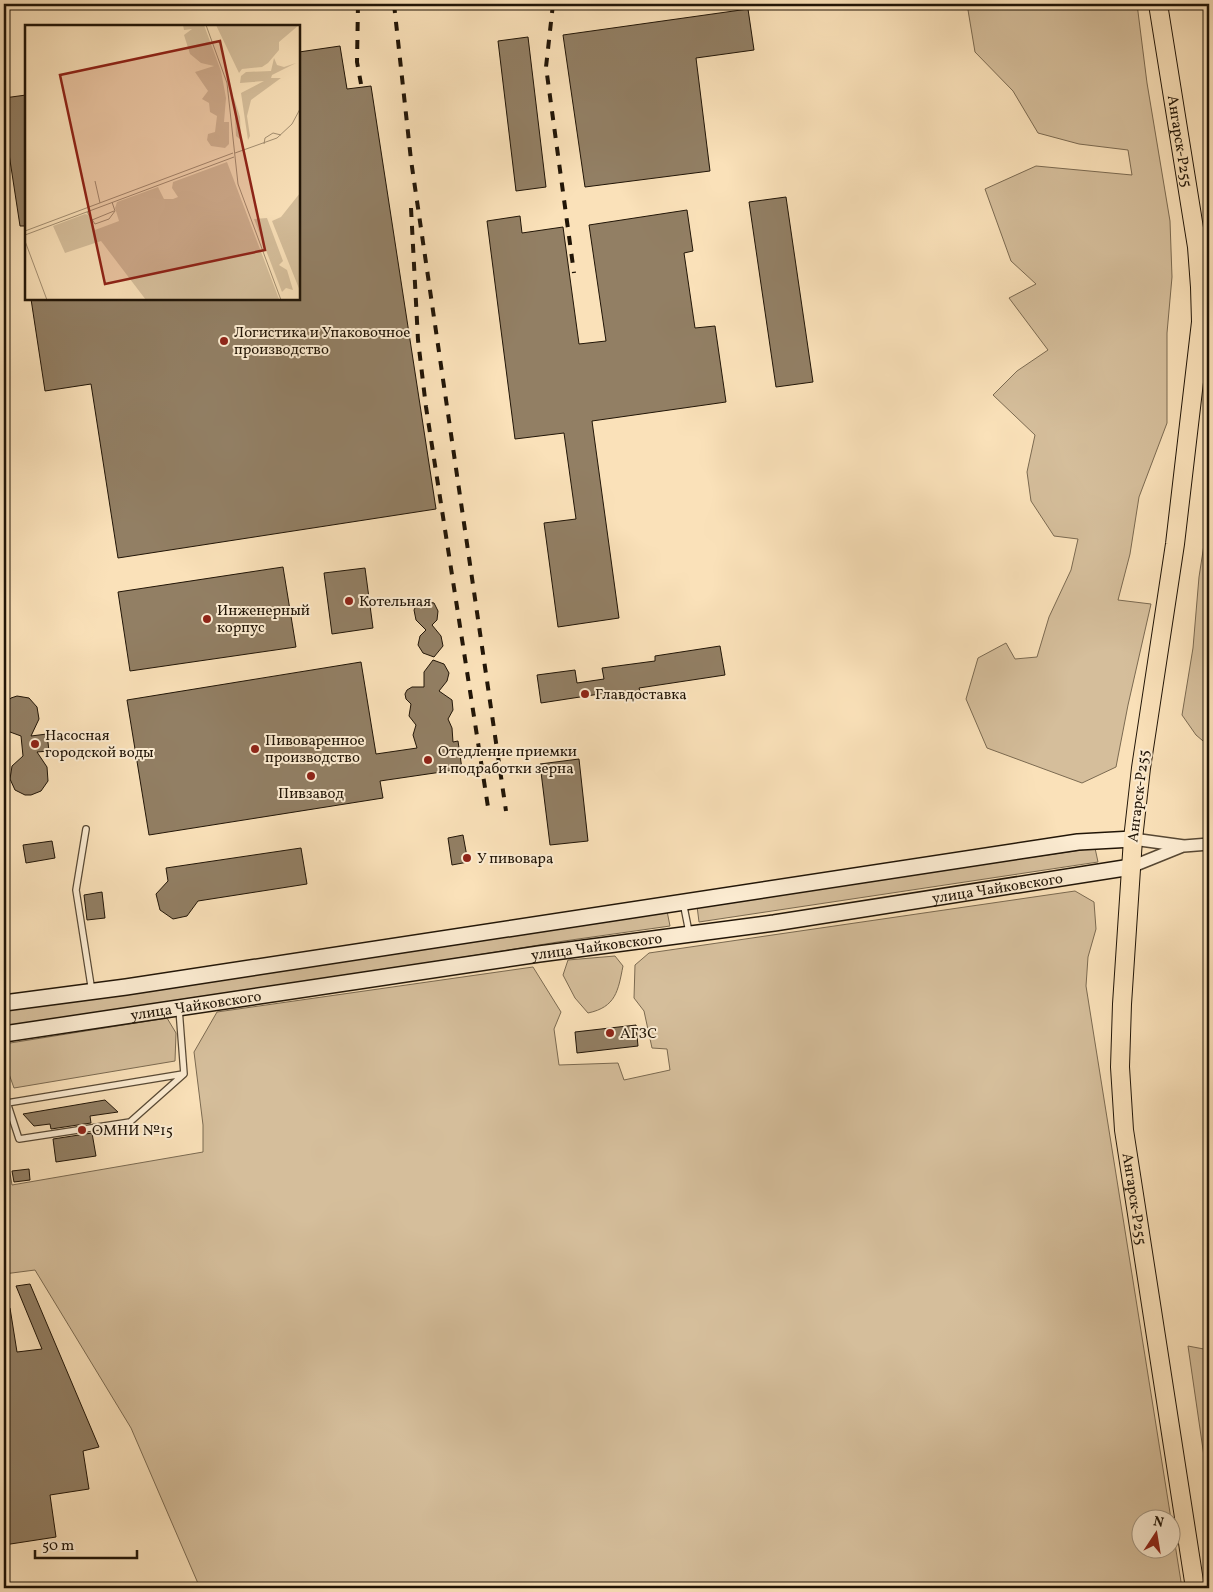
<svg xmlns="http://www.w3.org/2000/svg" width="1213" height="1592" font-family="Vollkorn,serif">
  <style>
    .green { fill: #d5be9b; stroke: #7b6a51; fill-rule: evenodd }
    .building { fill: #927f64; stroke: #211507 }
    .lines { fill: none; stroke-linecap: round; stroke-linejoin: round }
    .service-casing { stroke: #574834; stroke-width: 8 }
    .minor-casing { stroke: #574834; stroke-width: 14 }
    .secondary-casing { stroke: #211507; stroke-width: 18 }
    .primary-casing { stroke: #211507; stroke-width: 20 }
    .service { stroke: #fcecd2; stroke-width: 5.5 }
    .minor { stroke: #fcecd2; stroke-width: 11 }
    .secondary { stroke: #fcecd2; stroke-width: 15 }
    .primary { stroke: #fae1b9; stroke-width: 18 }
    .rail { stroke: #211507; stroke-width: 4; stroke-dasharray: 9 9; stroke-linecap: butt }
    .poi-dot { fill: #8f2418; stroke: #fcecd2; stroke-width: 2 }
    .labels { text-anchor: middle; stroke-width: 4; stroke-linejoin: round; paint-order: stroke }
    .street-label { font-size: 15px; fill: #211507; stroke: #fcecd2 }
    .poi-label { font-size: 15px; fill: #211507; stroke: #fcecd2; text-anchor: start }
    .inset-road { fill: none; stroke: #a38f72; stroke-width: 1 }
    .view { fill: #8f2418; fill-opacity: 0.15; stroke: #8f2418; stroke-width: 2.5 }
    .inset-edge { fill: none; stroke: #211507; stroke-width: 2.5 }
  </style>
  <rect width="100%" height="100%" fill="#fae1b9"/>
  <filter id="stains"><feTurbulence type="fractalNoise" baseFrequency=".004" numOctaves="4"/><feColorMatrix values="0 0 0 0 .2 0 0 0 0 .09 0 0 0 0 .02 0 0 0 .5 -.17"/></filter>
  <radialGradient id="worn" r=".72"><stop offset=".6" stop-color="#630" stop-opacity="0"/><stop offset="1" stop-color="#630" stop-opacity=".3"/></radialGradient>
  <!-- green -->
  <path class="green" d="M967,4H1137L1147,83L1170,221L1172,277L1167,333V423L1139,497L1130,554L1118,600L1151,604L1128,705L1116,767L1082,783L987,748L966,699L978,658L1006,643L1015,659L1037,657L1049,617L1071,570L1078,539L1054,536L1031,501L1027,472L1035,435L993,395L1017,371L1048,350L1009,298L1036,284L1011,261L985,189L1036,166L1132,175L1128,150L1079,144L1038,133L1013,91L975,52Z
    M1209,512V746L1196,735L1182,715L1193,648L1199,577Z
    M1095,848L1098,862L699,922L697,906Z
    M1075,891L1094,902L1096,929L1088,957L1086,986L1182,1588H200L131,1428L35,1270L4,1274V1139L12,1185L203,1152V1125L194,1052L217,1012L533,967L561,1012L554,1029L559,1065L618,1063L624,1080L670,1070L667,1049L652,1048L644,1011L634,998L635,965L649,953ZM1140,1520H1170V1550H1140Z
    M667,911L670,926L564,941L284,986L4,1027V1011Z
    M615,956L623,966C618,991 616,1007 588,1013L575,998L563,975L568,960Z
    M167,1018L176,1033L175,1061L14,1088L4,1060V1044Z
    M1188,1346L1209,1350V1491Z"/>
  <!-- building -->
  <path class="building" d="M748,9L754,50L696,58L710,171L585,187L563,35Z
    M528,37L546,187L516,191L498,41Z
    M340,46L347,89L371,86L436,509L118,558L91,384L45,391L31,299H299V52Z
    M26,95V226H20L4,121V98Z
    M786,197L813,382L776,387L749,202Z
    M687,210L693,251L684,253L695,328L715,326L726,402L592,421L619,618L558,627L544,523L576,519L564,433L515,439L487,221L520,216L522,233L563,227L579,344L606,341L589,225Z
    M283,567L296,647L130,671L118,592Z
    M365,568L373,628L332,634L324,573Z
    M423,601L434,603L438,611L437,620L432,625L441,636L443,646L434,657L423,653L418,645L420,636L426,630L416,620L414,610L416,606Z
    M720,646L725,675L639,688L640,691L606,695V693L541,703L537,675L575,670L577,683L604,679L602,668L655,661V656Z
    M433,660L444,664L449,673L447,681L439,691L452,700L453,710L448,719L452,728L453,742L458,741L462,769L380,781L383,798L149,835L127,700L361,662L376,754L417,748L413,735L416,725L409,716L411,704L406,699L405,694L407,690L412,687H424V672Z
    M17,696L29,698L37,707L39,719L31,736L47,734L49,751L37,752L47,767L48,781L41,791L31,795H25L15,790L10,779L12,766L23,756L21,736L10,732L4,725V705L11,698Z
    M579,759L588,841L550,845L540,764Z
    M463,835L468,862L452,865L448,838Z
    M52,841L55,858L26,863L23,845Z
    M301,848L307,884L198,901L187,916L173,919L160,910L156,894L168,881L166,868Z
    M102,892L105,918L87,920L84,895Z
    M636,1025L638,1046L577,1053L575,1032Z
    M105,1100L118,1112L90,1116L91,1123L51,1129L50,1124L34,1126L23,1114Z
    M92,1133L96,1156L56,1162L53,1139Z
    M29,1169L30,1180L14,1182L12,1171Z
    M30,1284L99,1447L83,1451L89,1489L50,1495L56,1537L4,1545V1308H10L17,1352L42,1349L16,1286Z"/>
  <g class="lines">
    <!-- service casing -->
    <g class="service-casing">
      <path id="service" d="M86,829L76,890L92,992
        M683,902L689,932
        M4,1093L19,1139L130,1122L184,1074L179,1009
        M7,1103L183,1074"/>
    </g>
    <!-- minor casing -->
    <g class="minor-casing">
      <path id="minor" d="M1133,839L1184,846L1209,844
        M1131,867L1183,846"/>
    </g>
    <!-- secondary casing -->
    <g class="secondary-casing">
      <g id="secondary">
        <path d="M4,1003L126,987L1078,842L1133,839"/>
        <path id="s1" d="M4,1034L539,954L774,923L1131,867"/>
      </g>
    </g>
    <!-- primary casing -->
    <g class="primary-casing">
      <g id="primary">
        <path id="s2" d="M1158,4L1197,247L1200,287L1201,322L1175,544L1141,768L1133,839L1122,1004L1120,1067L1124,1130L1195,1588"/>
      </g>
    </g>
    <!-- service -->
    <use href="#service" class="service"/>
    <!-- minor -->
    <use href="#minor" class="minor"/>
    <!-- secondary -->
    <use href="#secondary" class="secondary"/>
    <!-- primary -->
    <use href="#primary" class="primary"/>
    <!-- rail -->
    <path class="rail" d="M358,4L357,62L361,84
      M394,4L411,160L506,811
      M553,4L546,67L574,273
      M411,208L418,340L426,407L488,807"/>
  </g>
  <!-- markers -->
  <g class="poi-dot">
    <circle cx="224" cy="341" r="5"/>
    <circle cx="349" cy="601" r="5"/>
    <circle cx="207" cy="619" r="5"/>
    <circle cx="585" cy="694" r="5"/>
    <circle cx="35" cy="744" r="5"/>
    <circle cx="255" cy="749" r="5"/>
    <circle cx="428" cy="760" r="5"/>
    <circle cx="311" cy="776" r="5"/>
    <circle cx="467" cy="858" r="5"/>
    <circle cx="610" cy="1033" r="5"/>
    <circle cx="82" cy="1130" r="5"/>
  </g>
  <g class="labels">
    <!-- street labels -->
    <g class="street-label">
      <text dy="5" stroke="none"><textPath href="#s2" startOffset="139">Ангарск-Р255</textPath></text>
      <text transform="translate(1138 796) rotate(-83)" y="5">Ангарск-Р255</text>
      <text dy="5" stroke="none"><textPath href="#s1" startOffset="1004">улица Чайковского</textPath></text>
      <text dy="5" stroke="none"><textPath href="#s1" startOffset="599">улица Чайковского</textPath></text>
      <text dy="5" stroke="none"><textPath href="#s1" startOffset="194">улица Чайковского</textPath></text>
      <text dy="5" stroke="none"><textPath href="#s2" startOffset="1204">Ангарск-Р255</textPath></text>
    </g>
    <!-- poi labels -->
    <g class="poi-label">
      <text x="234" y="337">Логистика и Упаковочное<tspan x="234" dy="17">производство</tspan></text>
      <text x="359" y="606">Котельная</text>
      <text x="217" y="615">Инженерный<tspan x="217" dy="17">корпус</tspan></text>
      <text x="595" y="699">Главдоставка</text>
      <text x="45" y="740">Насосная<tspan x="45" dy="17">городской воды</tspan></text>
      <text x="265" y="745">Пивоваренное<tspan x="265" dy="17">производство</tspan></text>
      <text x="438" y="756">Отедление приемки<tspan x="438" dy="17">и подработки зерна</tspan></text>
      <text x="311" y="798" text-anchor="middle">Пивзавод</text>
      <text x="477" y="863">У пивовара</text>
      <text x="620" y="1038">АГЗС</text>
      <text x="92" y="1135">ОМНИ №15</text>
    </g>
  </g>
  <!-- overview -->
  <g transform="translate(25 25)">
    <rect width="275" height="275" fill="#fae1b9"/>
    <path d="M158,0H179L196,46L201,73L199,97H204V119L200,123L186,121L182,115L183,109L190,107L192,91L185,87L184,78L177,74L183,66L170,47L189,41L176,38L165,29L159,10L167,4L159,5ZM191,0H274L254,17V25L243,38L237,42L217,44L214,48ZM249,33L252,40L259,42L271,38L247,50L246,53H256L226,75L222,91L225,111L223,115L216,68L239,56L215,58L216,51L221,47L246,46ZM209,73L215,92L216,115L211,111ZM202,137L254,274L121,275L76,216L40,228L28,201L60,189L64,190L70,205L94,196L90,183L92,177L133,162L139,174H148L153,172L147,163L148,157ZM275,168V266L247,196L256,192ZM242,193L258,236L254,240L262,245L268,265L261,263L257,267L229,194Z" fill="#d5be9b"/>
    <path class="inset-road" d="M181,0L202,58L213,159L256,275M239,119L240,113L248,108L256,110M210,128L252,113L267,99L275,84M70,156L75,178M62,187L70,199L84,194L90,186L87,177M67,195L89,186M0,206L208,128M0,210L209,132M0,216L22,275"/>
    <path class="view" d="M195,16L240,225L80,259L35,50Z"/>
    <rect width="275" height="275" class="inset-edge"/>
  </g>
  <!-- margin -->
  <rect width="1213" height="1592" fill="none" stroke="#fae1b9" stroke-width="20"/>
  <rect x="5" y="5" width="1203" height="1582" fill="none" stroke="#211507" stroke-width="2.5"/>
  <rect x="10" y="10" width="1193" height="1572" fill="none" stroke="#211507"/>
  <!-- north arrow -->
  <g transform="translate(1156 1534) rotate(12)"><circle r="24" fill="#fcecd2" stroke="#a49681"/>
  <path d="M0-4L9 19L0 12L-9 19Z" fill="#8f2418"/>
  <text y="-8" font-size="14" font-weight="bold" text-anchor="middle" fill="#211507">N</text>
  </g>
  <!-- scale -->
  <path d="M35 1550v8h102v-8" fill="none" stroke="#211507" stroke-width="2.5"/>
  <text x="42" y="1550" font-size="15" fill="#211507" stroke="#fcecd2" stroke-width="4" paint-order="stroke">50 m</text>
  <rect width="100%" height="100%" filter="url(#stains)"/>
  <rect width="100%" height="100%" fill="url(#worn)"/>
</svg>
